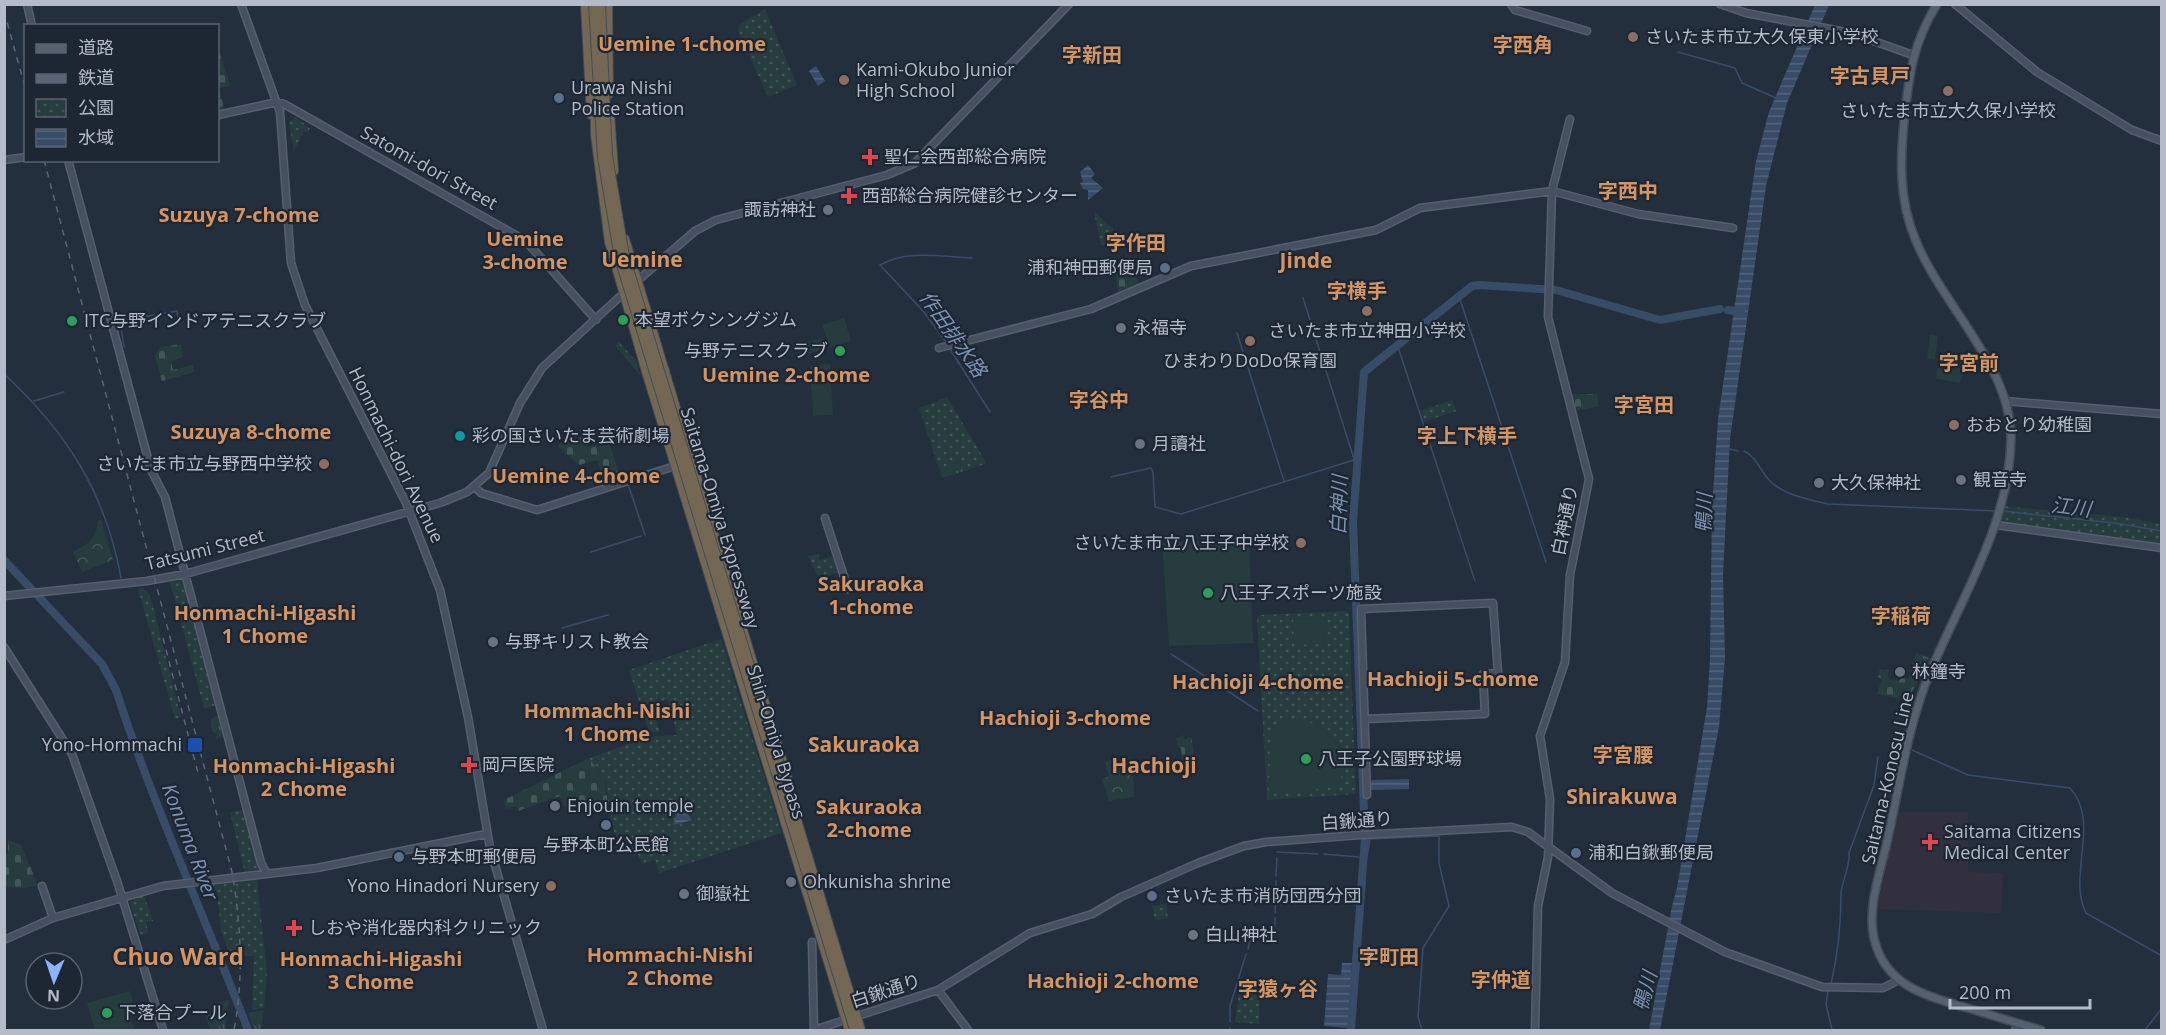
<svg xmlns="http://www.w3.org/2000/svg" width="2166" height="1035" font-family="'Open Sans','Noto Sans JP',sans-serif">
  <style>
    .medical { fill: #32303f }
    .grass { fill: url(#grass-tufts) }
    .forest { fill: url(#forest-crowns) }
    .cemetery { fill: url(#cemetery-stones) }
    .park { fill: url(#park-dots) }
    .pitch { fill: #263c3f }
    .water { fill: url(#water-rules) }
    .lines { fill: none; stroke-linecap: round; stroke-linejoin: round }
    .stream { stroke: #394c67; stroke-width: 1.5 }
    .river { stroke: #394c67; stroke-width: 8 }
    .secondary-casing { stroke: #565f6c; stroke-width: 9 }
    .primary-casing { stroke: #414a57; stroke-width: 10 }
    .highway-casing { stroke: #434c59; stroke-width: 10 }
    .secondary { stroke: #465061; stroke-width: 6 }
    .primary { stroke: #56606e; stroke-width: 7 }
    .highway { stroke: #746855; stroke-width: 8 }
    .rail { stroke: #5a6575; stroke-width: 1.5; stroke-dasharray: 6 6; stroke-linecap: butt }
    .highway-bridge-casing { stroke: #434c59; stroke-width: 10; stroke-linecap: butt }
    .highway-bridge { stroke: #746855; stroke-width: 8 }
    .education-dot { fill: #8d6e63; stroke: #1d2633; stroke-width: 2 }
    .service-dot { fill: #5c6f8a; stroke: #1d2633; stroke-width: 2 }
    .health-dot { fill: #e0444e; stroke: #1d2633; stroke-width: 2 }
    .worship-dot { fill: #6b7280; stroke: #1d2633; stroke-width: 2 }
    .leisure-dot { fill: #2e9e5b; stroke: #1d2633; stroke-width: 2 }
    .culture-dot { fill: #0f9aa8; stroke: #1d2633; stroke-width: 2 }
    .transit-dot { fill: #1a4fb4; stroke: #1d2633; stroke-width: 2 }
    .labels { text-anchor: middle; stroke-width: 4.5; stroke-linejoin: round; paint-order: stroke }
    .poi-label { font-size: 18px; fill: #b4bcc9; stroke: #1d2633; text-anchor: start }
    .street-label { font-size: 18px; fill: #b4bcc9; stroke: #1d2633 }
    .neighbourhood-label { font-size: 20px; font-weight: bold; fill: #d59563; stroke: #1d2633 }
    .water-label { font-size: 20px; font-style: italic; fill: #7c92b1; stroke: #1d2633 }
    .quarter-label { font-size: 21px; font-weight: bold; fill: #d59563; stroke: #1d2633 }
    .district-label { font-size: 24px; font-weight: bold; fill: #d59563; stroke: #1d2633 }
  </style>
  <defs>
    <pattern id="grass-tufts" width="24" height="20" patternUnits="userSpaceOnUse" patternTransform="scale(1.5)"><rect width="24" height="20" fill="#263c3f"/><path d="M3 7l-1-3M5 7V3M7 7l1-3M15 17l-1-3M17 17v-4M19 17l1-3" fill="none" stroke="#435659"/></pattern>
    <pattern id="forest-crowns" width="20" height="18" patternUnits="userSpaceOnUse" patternTransform="scale(1.5)"><rect width="20" height="18" fill="#263c3f"/><path d="M2 6a3 3 0 1 1 6 0M12 15a3 3 0 1 1 6 0" fill="none" stroke="#435659"/></pattern>
    <pattern id="cemetery-stones" width="16" height="16" patternUnits="userSpaceOnUse" patternTransform="scale(1.5)"><rect width="16" height="16" fill="#263c3f"/><path d="M2 7V4a2 2 0 0 1 4 0v3zM10 15v-3a2 2 0 0 1 4 0v3z" fill="#435659"/></pattern>
    <pattern id="park-dots" width="8" height="8" patternUnits="userSpaceOnUse" patternTransform="scale(1.5)"><rect width="8" height="8" fill="#263c3f"/><path d="M2 2h.1M6 6h.1" fill="none" stroke="#435659" stroke-width="1.8" stroke-linecap="round"/></pattern>
    <pattern id="water-rules" width="6" height="5" patternUnits="userSpaceOnUse" patternTransform="scale(1.5)"><rect width="6" height="5" fill="#394c67"/><path d="M0 2.5h6" fill="none" stroke="#53647b"/></pattern>
  </defs>
  <rect width="100%" height="100%" fill="#242f3e"/>
  <!-- medical -->
  <path class="medical" d="M1898,812H1968V872L2003,873L2001,913L1877,909Z"/>
  <!-- grass -->
  <path class="grass" d="M964,460L968,470L942,478L939,468Z
    M220,714L226,736L215,739L217,734L212,731L211,719Z
    M229,1000L225,1030H210L206,1017L218,1009L216,1003Z
    M264,1010L261,1030H254L248,1013Z"/>
  <!-- forest -->
  <path class="forest" d="M101,520L113,560L82,572L73,552C88,544 96,539 98,521Z
    M1112,759L1114,764L1133,762L1134,797L1109,801L1102,779L1109,776L1105,762Z"/>
  <!-- cemetery -->
  <path class="cemetery" d="M218,48L230,86L219,88L224,109L218,111Z
    M1134,264L1139,286L1118,294L1115,265Z
    M181,344L183,357L171,361L173,370L193,365L194,372L162,381L155,356L160,347Z
    M1597,394L1599,406L1575,411L1572,394Z
    M582,436L587,447L607,442L610,445L621,479L614,481L611,471L602,474L597,460L579,465L557,446L567,439L571,445Z
    M1916,653L1932,659L1911,693L1903,690L1899,699L1877,694L1882,679L1878,677L1880,669L1889,670L1888,678L1899,681L1901,678L1909,679Z
    M1183,735L1185,739L1191,737L1195,760L1182,759L1181,748L1178,747L1176,738Z
    M589,758L604,778L608,803L597,809L591,801L565,807L560,796L518,811L516,806L506,809L504,800Z
    M8,840L21,845L38,885L26,888L5,887V854H8Z"/>
  <!-- park -->
  <path class="park" d="M765,9L797,85L768,97L738,31L739,25Z
    M295,117L310,128L308,132L304,131L294,151L289,123Z
    M1094,212L1114,229L1112,230L1117,235L1108,237L1109,245H1101Z
    M619,342L636,361L640,375L615,346Z
    M947,397L986,462L985,464L968,470L964,460L939,468L919,408Z
    M1452,400L1456,411L1424,422L1420,411Z
    M2002,506L2123,517L2161,524V546L2006,523L2001,519Z
    M818,554L820,560L833,556L838,572L819,579L808,556Z
    M183,577L217,705L204,709L170,582Z
    M143,588L150,595L181,717L175,719L138,589Z
    M1346,611L1349,613L1356,794L1267,800L1257,617L1260,615Z
    M721,639L782,833L659,873L655,860L642,864L638,854L633,856L629,844C604,840 612,795 603,777C600,771 593,764 589,758L649,737L677,735L668,699L651,704L660,732H649L629,670Z
    M245,809L260,871L245,874L230,812Z
    M257,879L267,973L264,1008L252,1010L254,956L230,955L221,931L217,892L210,883Z
    M144,895L153,921L146,922L148,933L141,935L129,902Z
    M1166,904L1168,918L1155,920L1152,906Z
    M1239,993L1260,995L1259,1024L1235,1022Z"/>
  <!-- pitch -->
  <path class="pitch" d="M844,318L851,341L830,348L822,325Z
    M1930,335L1938,336L1935,360L1927,359Z
    M822,338L825,349L800,356L797,345Z
    M1940,356L1964,359L1960,383L1936,379Z
    M830,364L833,415L813,416L810,365Z
    M1249,538L1253,643L1169,646L1162,543Z
    M1325,618L1326,644L1294,645L1293,619Z
    M1296,719C1327,722 1359,756 1336,787L1274,794L1269,790L1270,733L1279,722Z
    M130,991L134,1007L124,1010L126,1017L130,1016L135,1030H95L87,1003Z"/>
  <!-- water -->
  <path class="water" d="M1815,5H1829L1787,103L1766,186L1730,439L1723,574L1725,658L1719,727L1660,1030H1649L1672,906L1677,888L1707,707L1710,658L1712,508L1718,419L1756,161L1769,112Z
    M816,66L825,81L818,86L809,71Z
    M1088,165L1095,174L1091,178L1103,188L1088,200V190L1083,189L1080,183L1083,182L1080,172Z
    M1409,779V789L1371,790V780Z
    M669,798L680,802L692,820L673,825L677,814L675,809L668,807Z
    M1342,963H1352L1348,1028L1324,1026L1328,974L1341,975Z"/>
  <g class="lines">
    <!-- stream -->
    <path class="stream" d="M1678,52L1735,68L1742,83L1776,98
      M1459,296L1546,562
      M1303,298L1354,459
      M1237,333L1284,481
      M946,342L924,312L880,265C908,249 941,257 972,258
      M1397,344L1475,581
      M124,347L120,321L177,311L179,324
      M950,349L990,412
      M4,374C67,432 106,494 121,578
      M34,401L64,392
      M1730,449L1738,451
      M1744,451C1757,457 1760,471 1770,481C1785,496 1808,499 1828,504L1997,511
      M1111,477L1151,468L1153,472L1155,507L1181,514L1357,459
      M629,487L645,535
      M2002,511L2114,523L2162,531
      M591,552L641,536
      M562,628L608,615
      M1171,654L1258,711
      M1912,750L1968,775L2070,788C2101,821 2067,876 2086,913L2162,956
      M1277,852L1318,854
      M1324,854L1359,857
      M1363,857H1365
      M1367,857L1370,839L1439,836V863L1449,906L1423,948L1418,1017L1422,1030
      M1276,876L1277,858
      M1275,913L1276,881
      M1275,926V918
      M1248,949L1250,941L1271,928
      M1831,984C1838,954 1841,924 1841,894C1842,880 1850,868 1849,853L1874,785L1878,757
      M1828,991L1826,1004L1832,1030
      M1230,1022V1006L1246,954
      M1230,1028V1030
      M2145,1030L2162,1008"/>
    <!-- river -->
    <path class="river" d="M1728,310L1741,312
      M4,560L102,664L116,690C153,806 205,916 248,1030
      M1351,1030L1365,838L1353,522L1364,372L1472,286L1479,285L1556,290L1660,320L1720,309"/>
    <!-- secondary casing -->
    <g class="secondary-casing">
      <path id="secondary" d="M27,4L32,26
        M241,4L280,112L291,263L305,305L406,503L440,590L468,717L490,848L543,1030
        M1511,4L1515,10L1587,31
        M1720,4L1746,13L1851,33L1913,55
        M1955,4L2037,72L2132,130L2162,141
        M218,115L277,102L284,104L526,241L596,320
        M4,160L26,157
        M68,160L151,470L165,497L261,863L267,874
        M636,282L695,231L716,220L887,175L915,163L1069,4
        M939,348L1091,309L1191,266L1376,230L1420,208L1552,191L1638,214L1733,228
        M2005,401L2162,414
        M475,487L481,493L537,510L675,466
        M825,518L848,589
        M1996,525L2162,548
        M4,596L147,581L185,574L440,503L467,492L489,473L520,403L542,368L626,291
        M4,647L72,754L117,881L163,1030
        M1365,719L1485,714L1483,674L1498,673L1493,603L1361,609L1367,795
        M42,886L53,918
        M4,940L53,918L163,886L317,868L486,834
        M812,942L814,1030
        M938,990L968,1030
        M814,1030L938,990L1030,933L1092,914L1121,897L1198,863L1244,846L1266,842L1360,835L1512,827L1528,832L1612,893L1725,952L1822,987L1883,988L1899,980
        M1535,1030L1538,906L1548,857L1550,799L1540,736L1565,662L1570,575L1589,479L1548,317L1552,191L1570,119
        M2015,1030L2018,1024"/>
    </g>
    <!-- primary casing -->
    <g class="primary-casing">
      <path id="primary" d="M1937,4C1914,42 1910,69 1905,112C1900,157 1898,199 1916,241C1942,305 2011,366 2011,438C2010,528 1956,605 1925,685C1906,736 1899,790 1887,842C1880,874 1866,910 1875,942C1887,987 1928,996 1967,1008C1992,1015 2016,1023 2041,1030"/>
    </g>
    <!-- highway casing -->
    <g class="highway-casing">
      <path id="highway" d="M585,4L591,115
        M608,4L609,94
        M595,96V134L609,242L647,375L849,1030
        M610,114L614,171
        M625,239L788,779"/>
    </g>
    <!-- secondary -->
    <use href="#secondary" class="secondary"/>
    <!-- primary -->
    <use href="#primary" class="primary"/>
    <!-- highway -->
    <use href="#highway" class="highway"/>
    <!-- rail -->
    <path class="rail" d="M4,11L26,91
      M44,160L232,872C241,925 244,977 234,1030
      M163,638L199,777"/>
    <!-- highway-bridge casing -->
    <g class="highway-bridge-casing">
      <path id="highway-bridge" d="M593,4L602,158L619,258L854,1030
        M601,4L608,156L625,256L861,1030"/>
    </g>
    <!-- highway-bridge -->
    <use href="#highway-bridge" class="highway-bridge"/>
  </g>
  <!-- markers -->
  <g class="education-dot">
    <circle cx="1633" cy="37" r="6"/>
    <circle cx="844" cy="80" r="6"/>
    <circle cx="1948" cy="91" r="6"/>
    <circle cx="1367" cy="311" r="6"/>
    <circle cx="1250" cy="341" r="6"/>
    <circle cx="1954" cy="425" r="6"/>
    <circle cx="324" cy="464" r="6"/>
    <circle cx="1301" cy="543" r="6"/>
    <circle cx="551" cy="886" r="6"/>
  </g>
  <g class="service-dot">
    <circle cx="559" cy="98" r="6"/>
    <circle cx="1165" cy="268" r="6"/>
    <circle cx="606" cy="825" r="6"/>
    <circle cx="1576" cy="853" r="6"/>
    <circle cx="399" cy="857" r="6"/>
    <circle cx="1152" cy="896" r="6"/>
  </g>
  <g class="health-dot">
    <path d="M867 148h6v6h6v6h-6v6h-6v-6h-6v-6h6z"/>
    <path d="M846 187h6v6h6v6h-6v6h-6v-6h-6v-6h6z"/>
    <path d="M466 756h6v6h6v6h-6v6h-6v-6h-6v-6h6z"/>
    <path d="M1927 833h6v6h6v6h-6v6h-6v-6h-6v-6h6z"/>
    <path d="M291 919h6v6h6v6h-6v6h-6v-6h-6v-6h6z"/>
  </g>
  <g class="worship-dot">
    <circle cx="828" cy="210" r="6"/>
    <circle cx="1121" cy="328" r="6"/>
    <circle cx="1140" cy="444" r="6"/>
    <circle cx="1961" cy="480" r="6"/>
    <circle cx="1819" cy="483" r="6"/>
    <circle cx="493" cy="642" r="6"/>
    <circle cx="1900" cy="672" r="6"/>
    <circle cx="555" cy="806" r="6"/>
    <circle cx="791" cy="882" r="6"/>
    <circle cx="684" cy="894" r="6"/>
    <circle cx="1193" cy="935" r="6"/>
  </g>
  <g class="leisure-dot">
    <circle cx="623" cy="320" r="6"/>
    <circle cx="72" cy="321" r="6"/>
    <circle cx="840" cy="351" r="6"/>
    <circle cx="1208" cy="593" r="6"/>
    <circle cx="1306" cy="759" r="6"/>
    <circle cx="107" cy="1013" r="6"/>
  </g>
  <circle class="culture-dot" cx="460" cy="436" r="6"/>
  <rect class="transit-dot" x="187" y="737" width="16" height="16" rx="3"/>
  <g class="labels">
    <!-- poi labels -->
    <g class="poi-label">
      <text x="1645" y="43">さいたま市立大久保東小学校</text>
      <text x="856" y="76">Kami-Okubo Junior<tspan x="856" dy="21">High School</tspan></text>
      <text x="571" y="94">Urawa Nishi<tspan x="571" dy="21">Police Station</tspan></text>
      <text x="1948" y="117" text-anchor="middle">さいたま市立大久保小学校</text>
      <text x="884" y="163">聖仁会西部総合病院</text>
      <text x="862" y="202">西部総合病院健診センター</text>
      <text x="816" y="216" text-anchor="end">諏訪神社</text>
      <text x="1153" y="274" text-anchor="end">浦和神田郵便局</text>
      <text x="635" y="326">本望ボクシングジム</text>
      <text x="84" y="327">ITC与野インドアテニスクラブ</text>
      <text x="1133" y="334">永福寺</text>
      <text x="1367" y="337" text-anchor="middle">さいたま市立神田小学校</text>
      <text x="828" y="357" text-anchor="end">与野テニスクラブ</text>
      <text x="1250" y="367" text-anchor="middle">ひまわりDoDo保育園</text>
      <text x="1966" y="431">おおとり幼稚園</text>
      <text x="472" y="442">彩の国さいたま芸術劇場</text>
      <text x="1152" y="450">月讀社</text>
      <text x="312" y="470" text-anchor="end">さいたま市立与野西中学校</text>
      <text x="1973" y="486">観音寺</text>
      <text x="1831" y="489">大久保神社</text>
      <text x="1289" y="549" text-anchor="end">さいたま市立八王子中学校</text>
      <text x="1220" y="599">八王子スポーツ施設</text>
      <text x="505" y="648">与野キリスト教会</text>
      <text x="1912" y="678">林鐘寺</text>
      <text x="182" y="751" text-anchor="end">Yono-Hommachi</text>
      <text x="1318" y="765">八王子公園野球場</text>
      <text x="482" y="771">岡戸医院</text>
      <text x="567" y="812">Enjouin temple</text>
      <text x="1944" y="838">Saitama Citizens<tspan x="1944" dy="21">Medical Center</tspan></text>
      <text x="606" y="851" text-anchor="middle">与野本町公民館</text>
      <text x="1588" y="859">浦和白鍬郵便局</text>
      <text x="411" y="863">与野本町郵便局</text>
      <text x="803" y="888">Ohkunisha shrine</text>
      <text x="539" y="892" text-anchor="end">Yono Hinadori Nursery</text>
      <text x="696" y="900">御嶽社</text>
      <text x="1164" y="902">さいたま市消防団西分団</text>
      <text x="308" y="934">しおや消化器内科クリニック</text>
      <text x="1205" y="941">白山神社</text>
      <text x="119" y="1019">下落合プール</text>
    </g>
    <!-- street labels -->
    <g class="street-label">
      <text transform="translate(429 168) rotate(29)" y="6">Satomi-dori Street</text>
      <text transform="translate(396 455) rotate(64)" y="6">Honmachi-dori Avenue</text>
      <text transform="translate(720 518) rotate(73)" y="6">Saitama-Omiya Expressway</text>
      <text transform="translate(1565 520) rotate(-79)" y="6">白神通り</text>
      <text transform="translate(205 550) rotate(-14)" y="6">Tatsumi Street</text>
      <text transform="translate(776 742) rotate(73)" y="6">Shin-Omiya Bypass</text>
      <text transform="translate(1888 778) rotate(-77)" y="6">Saitama-Konosu Line</text>
      <text transform="translate(1357 821) rotate(-4)" y="6">白鍬通り</text>
      <text transform="translate(886 991) rotate(-18)" y="6">白鍬通り</text>
    </g>
    <!-- neighbourhood labels -->
    <g class="neighbourhood-label">
      <text x="682" y="51">Uemine 1-chome</text>
      <text x="1523" y="52">字西角</text>
      <text x="1092" y="62">字新田</text>
      <text x="1870" y="83">字古貝戸</text>
      <text x="1628" y="198">字西中</text>
      <text x="239" y="222">Suzuya 7-chome</text>
      <text x="525" y="246">Uemine<tspan x="525" dy="23">3-chome</tspan></text>
      <text x="1136" y="250">字作田</text>
      <text x="1357" y="298">字横手</text>
      <text x="1969" y="370">字宮前</text>
      <text x="786" y="382">Uemine 2-chome</text>
      <text x="1099" y="407">字谷中</text>
      <text x="1644" y="412">字宮田</text>
      <text x="251" y="439">Suzuya 8-chome</text>
      <text x="1467" y="443">字上下横手</text>
      <text x="576" y="483">Uemine 4-chome</text>
      <text x="871" y="591">Sakuraoka<tspan x="871" dy="23">1-chome</tspan></text>
      <text x="265" y="620">Honmachi-Higashi<tspan x="265" dy="23">1 Chome</tspan></text>
      <text x="1901" y="623">字稲荷</text>
      <text x="1453" y="686">Hachioji 5-chome</text>
      <text x="1258" y="689">Hachioji 4-chome</text>
      <text x="607" y="718">Hommachi-Nishi<tspan x="607" dy="23">1 Chome</tspan></text>
      <text x="1065" y="725">Hachioji 3-chome</text>
      <text x="1623" y="762">字宮腰</text>
      <text x="304" y="773">Honmachi-Higashi<tspan x="304" dy="23">2 Chome</tspan></text>
      <text x="869" y="814">Sakuraoka<tspan x="869" dy="23">2-chome</tspan></text>
      <text x="670" y="962">Hommachi-Nishi<tspan x="670" dy="23">2 Chome</tspan></text>
      <text x="1389" y="964">字町田</text>
      <text x="371" y="966">Honmachi-Higashi<tspan x="371" dy="23">3 Chome</tspan></text>
      <text x="1501" y="987">字仲道</text>
      <text x="1113" y="988">Hachioji 2-chome</text>
      <text x="1278" y="996">字猿ヶ谷</text>
    </g>
    <!-- water labels -->
    <g class="water-label">
      <text transform="translate(953 334) rotate(55)" y="7">作田排水路</text>
      <text transform="translate(1339 505) rotate(-88)" y="7">白神川</text>
      <text transform="translate(2071 507) rotate(7)" y="7">江川</text>
      <text transform="translate(1704 513) rotate(-88)" y="7">鴨川</text>
      <text transform="translate(190 842) rotate(69)" y="7">Konuma River</text>
      <text transform="translate(1645 991) rotate(-75)" y="7">鴨川</text>
    </g>
    <!-- quarter labels -->
    <g class="quarter-label">
      <text x="642" y="267">Uemine</text>
      <text x="1306" y="268">Jinde</text>
      <text x="864" y="752">Sakuraoka</text>
      <text x="1154" y="773">Hachioji</text>
      <text x="1622" y="804">Shirakuwa</text>
    </g>
    <!-- district labels -->
    <g class="district-label">
      <text x="178" y="965">Chuo Ward</text>
    </g>
  </g>
  <!-- border -->
  <rect width="2166" height="1035" fill="none" stroke="#b4bcc9" stroke-width="12"/>
  <!-- legend -->
  <rect x="24" y="24" width="195" height="138" fill="#1d2633" stroke="#59626f" stroke-width="1.5"/>
  <rect x="36" y="44" width="30" height="9" fill="#56606e" stroke="#59626f" stroke-width="1.5"/>
  <text x="78" y="54" font-size="18" fill="#b4bcc9">道路</text>
  <rect x="36" y="74" width="30" height="9" fill="#5a6575" stroke="#59626f" stroke-width="1.5"/>
  <text x="78" y="84" font-size="18" fill="#b4bcc9">鉄道</text>
  <rect x="36" y="99" width="30" height="18" fill="url(#park-dots)" stroke="#59626f" stroke-width="1.5"/>
  <text x="78" y="114" font-size="18" fill="#b4bcc9">公園</text>
  <rect x="36" y="129" width="30" height="18" fill="url(#water-rules)" stroke="#59626f" stroke-width="1.5"/>
  <text x="78" y="144" font-size="18" fill="#b4bcc9">水域</text>
  <!-- north arrow -->
  <g transform="translate(54 981) rotate(182)"><circle r="28" fill="#1d2633" stroke="#59626f" stroke-width="1.5"/>
  <path d="M0-4.5L10 22L0 15L-10 22Z" fill="#8ab4f8"/>
  <text y="-9" font-size="16" font-weight="bold" text-anchor="middle" fill="#b4bcc9">N</text>
  </g>
  <!-- scale -->
  <path d="M1950 999v9h140v-9" fill="none" stroke="#b4bcc9" stroke-width="3"/>
  <text x="1959" y="999" font-size="18" fill="#b4bcc9" stroke="#1d2633" stroke-width="4.5" paint-order="stroke">200 m</text>
</svg>
